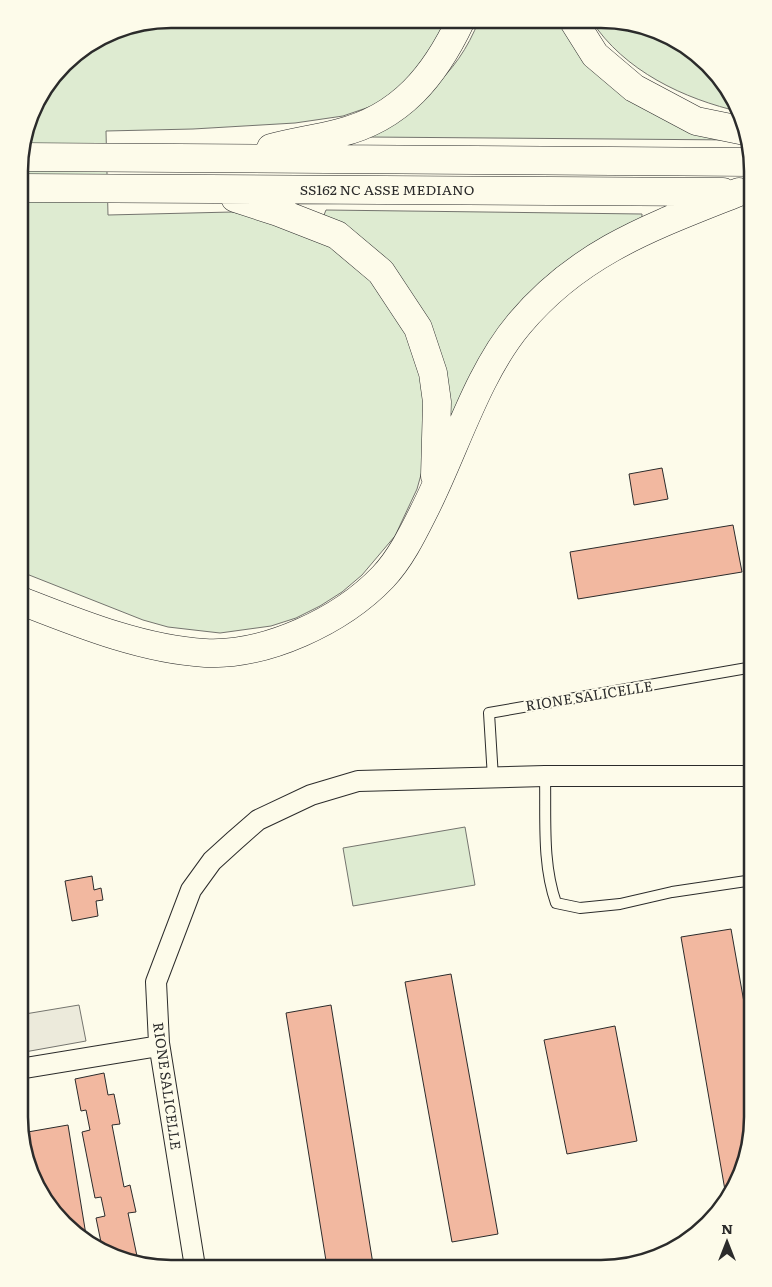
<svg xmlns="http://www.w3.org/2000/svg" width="772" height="1287" font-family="Literata,serif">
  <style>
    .green { fill: #deebd1; stroke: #74746e }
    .parking { fill: #eceadb; stroke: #74746e }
    .building { fill: #f2b8a0; stroke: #2b2b2b }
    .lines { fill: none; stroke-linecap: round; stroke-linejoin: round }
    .service-casing { stroke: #2b2b2b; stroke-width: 12 }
    .minor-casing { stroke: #2b2b2b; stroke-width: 22 }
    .trunk-casing { stroke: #2b2b2b; stroke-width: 29 }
    .service { stroke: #fdfbea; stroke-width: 10 }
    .minor { stroke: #fdfbea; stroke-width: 20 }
    .trunk { stroke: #fdfbea; stroke-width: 28 }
    .labels { text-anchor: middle; stroke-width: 4; stroke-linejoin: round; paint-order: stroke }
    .street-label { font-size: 14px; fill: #2b2b2b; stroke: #fdfbea }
    .rim { fill: none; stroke: #2b2b2b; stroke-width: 2.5 }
  </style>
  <rect width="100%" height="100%" fill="#fdfbea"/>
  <!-- green -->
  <path class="green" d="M171,19L453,20L421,72L381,103L343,116L295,123L193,129L106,131L108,215L232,212L256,216L328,242L366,273L410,337L425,386L424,464L417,489L395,536L362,575L342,592L320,606L296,618L271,626L220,633L168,627L143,620L19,571L20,151L35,103L70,57L113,30Z
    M479,20H559L572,37L735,140L368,137C417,102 456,79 479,20Z
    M591,20H621L694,50L741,112C684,99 624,71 591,20Z
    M326,210L642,214V219L615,232L449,424L448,395L350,231L324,215Z
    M465,827L475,885L353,906L343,848Z"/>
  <!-- parking -->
  <path class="parking" d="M79,1005L86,1041L19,1053V1015Z"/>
  <!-- building -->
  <path class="building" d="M662,468L668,499L634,505L629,474Z
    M733,525L742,572L578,599L570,552Z
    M92,876L94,890L101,888L103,900L96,901L98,916L72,921L65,881Z
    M731,929L753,1053V1126L745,1165L729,1195L726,1196L681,937Z
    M451,974L498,1234L452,1242L405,982Z
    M331,1005L373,1264L352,1268L327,1267L286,1013Z
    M615,1026L637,1141L567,1154L544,1040Z
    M104,1073L108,1095L114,1094L120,1124L112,1125L124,1187L130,1185L136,1212L128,1213L138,1261L102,1247L96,1218L105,1216L101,1197L95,1198L82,1132L90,1130L86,1110L81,1111L75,1079Z
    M68,1125L86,1235L78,1236L30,1174L22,1133Z"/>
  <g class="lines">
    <!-- service casing -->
    <g class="service-casing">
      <path id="service" d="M545,776C546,819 542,863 556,903L580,908L620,904L672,892L753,880
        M493,778L489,713L753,667"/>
    </g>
    <!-- minor casing -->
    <g class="minor-casing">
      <path id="minor" d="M19,1069L159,1046
        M195,1267L159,1043L156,982L191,890L212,861L234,841L258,820L311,795L358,781L545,776H753"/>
    </g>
    <!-- trunk casing -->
    <g class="trunk-casing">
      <path id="trunk" d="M573,20L595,55L634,88L696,121L745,131
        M271,148C293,142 316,139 339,133C401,118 435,75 461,20
        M20,157L751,162
        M20,188L723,192
        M235,198L278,212L337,235L381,272L418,328L433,373L437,402L435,476
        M19,600C78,623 141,649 205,653C266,656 341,621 383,577C400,559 412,535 423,513C454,453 476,375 519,324C580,251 654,226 739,192"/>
    </g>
    <!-- service -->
    <use href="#service" class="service"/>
    <!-- minor -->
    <use href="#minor" class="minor"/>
    <!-- trunk -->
    <use href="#trunk" class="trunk"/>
  </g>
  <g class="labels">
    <!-- street labels -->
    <g class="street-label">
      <text x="387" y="195">SS162 NC ASSE MEDIANO</text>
      <text transform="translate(589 696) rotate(-9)" y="5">RIONE SALICELLE</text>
      <text transform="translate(167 1086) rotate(82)" y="5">RIONE SALICELLE</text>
    </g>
  </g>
  <!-- crop -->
  <path d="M0 0H772V1287H0ZM171 28H601A143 143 0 0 1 744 171V1117A143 143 0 0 1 601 1260H171A143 143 0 0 1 28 1117V171A143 143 0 0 1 171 28Z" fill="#fdfbea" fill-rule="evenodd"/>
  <path class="rim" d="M171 28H601A143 143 0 0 1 744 171V1117A143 143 0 0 1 601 1260H171A143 143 0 0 1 28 1117V171A143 143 0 0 1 171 28Z"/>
  <!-- north arrow -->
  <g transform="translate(727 1242)" stroke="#fdfbea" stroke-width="4" paint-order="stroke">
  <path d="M0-4L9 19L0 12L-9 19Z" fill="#2b2b2b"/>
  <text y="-8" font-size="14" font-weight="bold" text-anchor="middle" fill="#2b2b2b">N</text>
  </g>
</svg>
